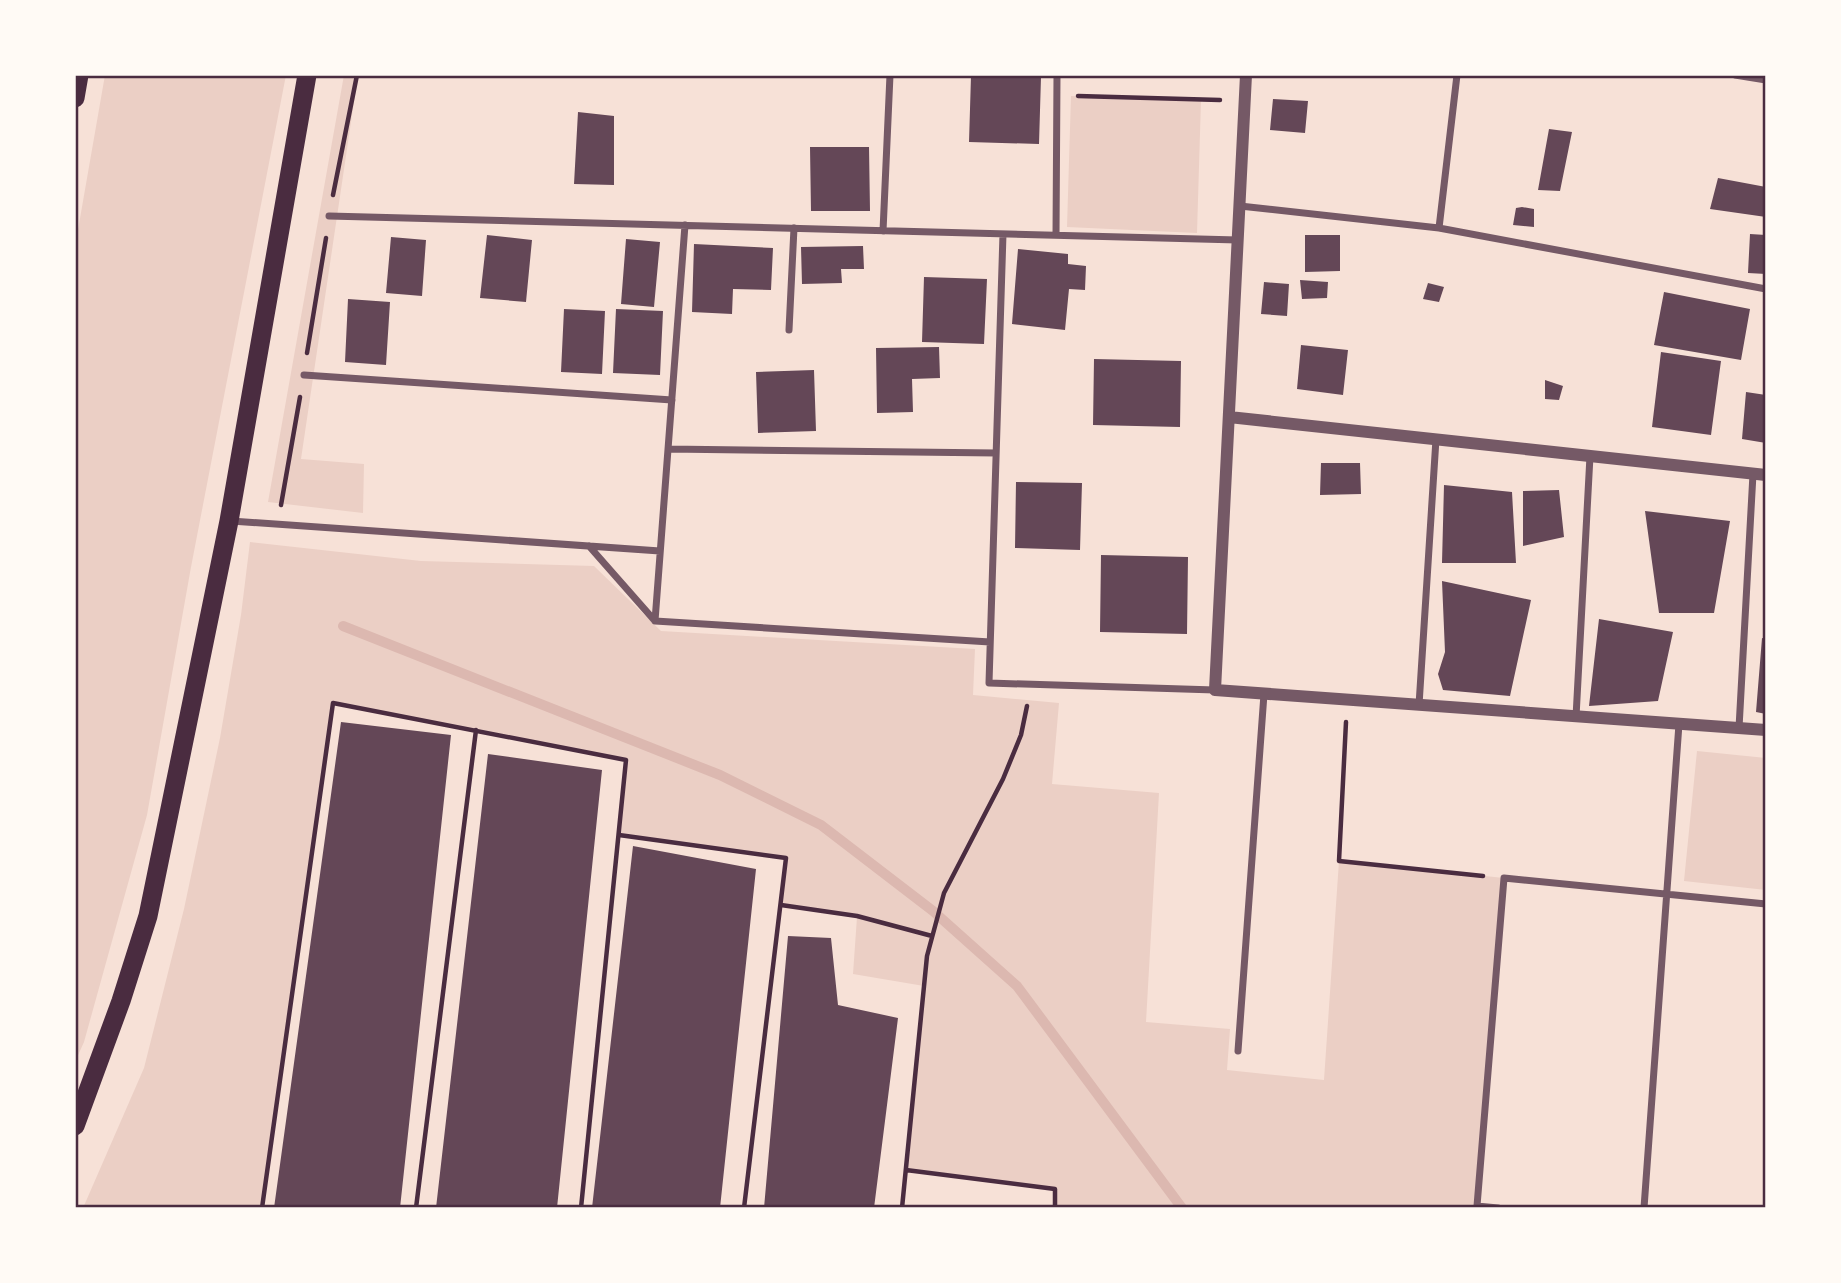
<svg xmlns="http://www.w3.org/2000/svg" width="1841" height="1283" font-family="'Fira Sans',sans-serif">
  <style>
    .green { fill: #ebcfc5 }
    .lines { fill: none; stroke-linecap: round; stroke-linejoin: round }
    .stream { stroke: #dcb8b0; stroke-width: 10 }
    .building { fill: #644757 }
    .path { stroke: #4a2c40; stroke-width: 4.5 }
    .minor { stroke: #755966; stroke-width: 7 }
    .tertiary { stroke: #755966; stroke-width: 12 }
    .trunk { stroke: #4a2c40; stroke-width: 19 }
    .neatline { fill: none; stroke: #4a2c40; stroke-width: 2.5 }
  </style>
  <rect width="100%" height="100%" fill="#f7e1d7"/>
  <!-- green -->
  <path class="green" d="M105,75H286L191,567L147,815L84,1042L75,1062V247Z
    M344,75H358L301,459L364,464L363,513L268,502Z
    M1071,96L1201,100L1197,233L1067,227Z
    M250,542L421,561L594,566L661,631L975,649L973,695L1059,703L1052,784L1159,793L1146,1022L1230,1029L1227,1070L1324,1080L1339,861L1504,878L1477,1208H1053L1055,1190L906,1170L924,986L853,974L857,917L781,905L786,858L619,835L626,760L333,703L262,1207L199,1205L158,1208H83L144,1068L184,909L220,738L241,615Z
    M1697,751L1766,758V890L1684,881Z"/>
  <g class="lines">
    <!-- stream -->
    <path class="stream" d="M343,626L720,775L821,825L933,911L1017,986L1182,1208"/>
  </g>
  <!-- building -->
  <path class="building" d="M971,76L1041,77L1039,144L969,142Z
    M1273,99L1308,101L1305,133L1270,130Z
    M578,112L614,116V185L574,184Z
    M1549,129L1572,132L1560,191L1538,190Z
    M810,147H869L870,211H811Z
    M1718,178L1766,187V217L1710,209Z
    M1522,207L1534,209V227L1513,225L1516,208Z
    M1750,234L1766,235V274L1748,273Z
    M487,235L532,240L526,302L480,298Z
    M1305,235H1340V271L1305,272Z
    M391,237L426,240L422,296L386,293Z
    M626,239L660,242L654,307L621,304Z
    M694,244L773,248L771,290L733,289L732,314L692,312Z
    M863,246L864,269H841L842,283L802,284L801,247Z
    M1018,249L1068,254V264L1086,266L1085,290L1069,289L1065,330L1012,324Z
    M924,277L987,279L984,344L922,342Z
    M1300,280L1328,282L1327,298L1302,299Z
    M1264,282L1289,284L1287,316L1261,314Z
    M1428,283L1444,287L1439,302L1423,299Z
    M1664,292L1750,309L1741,360L1654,345Z
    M348,299L390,302L386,365L345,362Z
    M564,309L605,311L602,374L561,372Z
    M616,309L663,311L660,375L613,373Z
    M1301,345L1348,350L1343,395L1297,389Z
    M939,347L940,378L912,379L913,412L877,413L876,348Z
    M1661,352L1721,361L1711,435L1652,427Z
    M1094,359L1181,361L1180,427L1093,425Z
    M814,370L816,431L758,433L756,372Z
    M1545,380L1563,386L1559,400L1545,399Z
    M1746,392L1766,395V443L1742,439Z
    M1321,463H1360L1361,494L1320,495Z
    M1016,482L1082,483L1080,550L1015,548Z
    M1444,485L1512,492L1516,563H1442Z
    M1559,490L1564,537L1523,546V491Z
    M1645,511L1730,521L1714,613H1659Z
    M1101,555L1188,557L1187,634L1100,632Z
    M1442,581L1531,600L1510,696L1443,690L1438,674L1445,652Z
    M1599,619L1673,632L1658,701L1589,706Z
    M1762,638L1766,639V714L1756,712Z
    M341,722L451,735L400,1208H274Z
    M488,754L602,770L557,1208H436Z
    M633,846L756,869L720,1208H592Z
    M788,936L831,938L838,1005L898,1018L874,1208H764Z"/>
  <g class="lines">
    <!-- path -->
    <path class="path" d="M1078,96L1220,100
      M333,195L357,75
      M307,353L326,238
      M281,505L300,397
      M1346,722L1339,861L1483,876
      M619,835L786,858L744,1208
      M781,905L857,916L932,936
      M906,1170L1055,1189V1208
      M262,1208L333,703L626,760L581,1208
      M416,1208L476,730
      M902,1208L927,956L944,893L1003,779L1021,735L1027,706"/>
    <!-- minor -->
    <path class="minor" d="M1735,75L1766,80
      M1240,206L1439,228L1766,289
      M329,216L1238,240
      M1439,228L1457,75
      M883,231L890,75
      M1003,234L989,683L1215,690
      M1056,235L1057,75
      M789,330L794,228
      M304,375L672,400
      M668,449L996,453
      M231,521L660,551
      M589,546L655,621L990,642
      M655,621L685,225
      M1419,705L1436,439
      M1576,717L1590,456
      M1739,728L1753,474
      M1238,1051L1264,694
      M1498,1208L1477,1206L1504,878L1766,904
      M1644,1208L1679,724"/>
    <!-- tertiary -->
    <path class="tertiary" d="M1246,75L1215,690L1766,730
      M1229,417L1766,475"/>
    <!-- trunk -->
    <path class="trunk" d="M75,98L79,75
      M75,1126L121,1001L148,916L229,521L307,75"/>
  </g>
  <!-- border -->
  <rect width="1841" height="1283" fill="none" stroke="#fffaf5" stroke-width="154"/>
  <rect x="77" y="77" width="1687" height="1129" class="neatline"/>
</svg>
